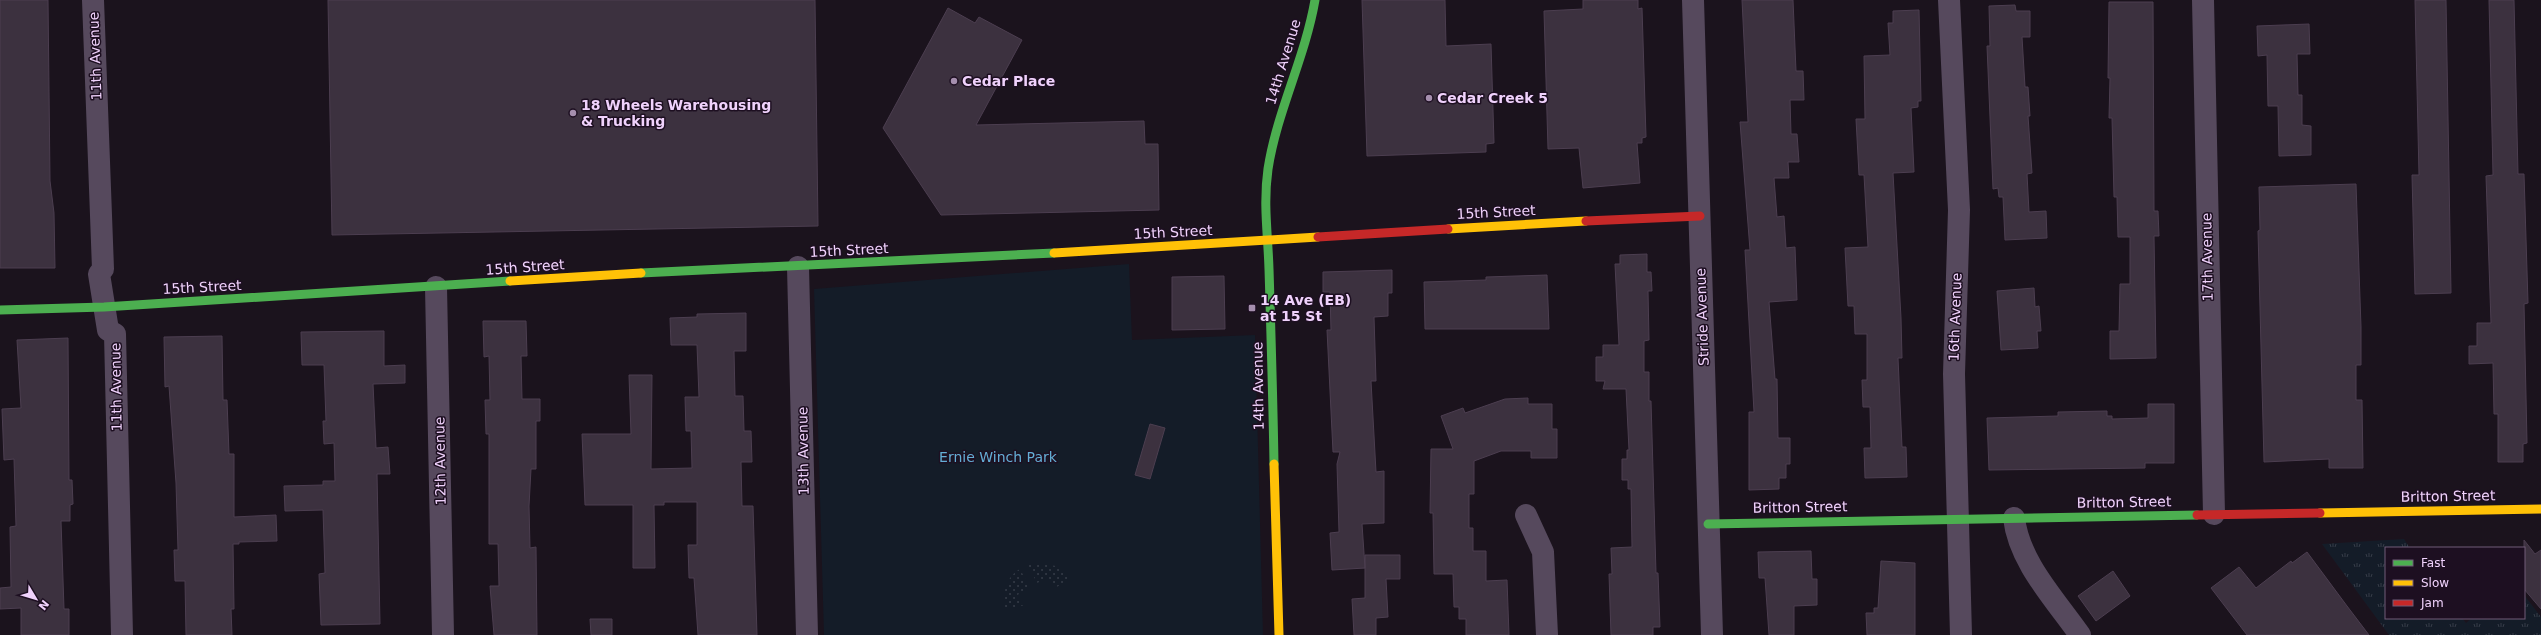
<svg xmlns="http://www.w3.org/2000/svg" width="2541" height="635" font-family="'DejaVu Sans',sans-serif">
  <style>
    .grass { fill: url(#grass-tufts) }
    .park { fill: #141c28 }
    .garden { fill: url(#garden-dots) }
    .building { fill: #3c313f; stroke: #4c3e50 }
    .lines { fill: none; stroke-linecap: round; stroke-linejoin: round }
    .street { stroke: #56495d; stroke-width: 22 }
    .fast { stroke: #4caf50; stroke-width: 9 }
    .slow { stroke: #ffc107; stroke-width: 9 }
    .jam { stroke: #c62828; stroke-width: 9 }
    .poi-dot { fill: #a58fae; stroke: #1d0f21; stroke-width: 1.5 }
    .labels { text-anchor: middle; stroke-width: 3; stroke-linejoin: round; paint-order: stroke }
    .street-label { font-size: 14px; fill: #f0d2fc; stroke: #1d0f21 }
    .poi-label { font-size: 14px; font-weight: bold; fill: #f0d2fc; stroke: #1d0f21; text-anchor: start }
    .park-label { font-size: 14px; fill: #64aed6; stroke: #1d0f21 }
  </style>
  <defs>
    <pattern id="grass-tufts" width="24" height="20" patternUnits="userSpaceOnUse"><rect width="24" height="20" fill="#141c28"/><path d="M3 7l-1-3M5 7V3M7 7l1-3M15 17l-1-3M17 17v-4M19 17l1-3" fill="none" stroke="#363c48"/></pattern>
    <pattern id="garden-dots" width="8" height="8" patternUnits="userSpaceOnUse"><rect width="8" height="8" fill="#141c28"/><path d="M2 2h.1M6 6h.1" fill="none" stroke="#363c48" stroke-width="1.8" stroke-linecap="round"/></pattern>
  </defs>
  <rect width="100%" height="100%" fill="#1b131d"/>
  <!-- grass -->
  <path class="grass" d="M2404,539L2410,548H2386V618H2462L2466,623L2472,618H2524V595L2541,617V635H2389L2322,544Z"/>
  <!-- park -->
  <path class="park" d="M1129,264L1132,340L1255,335L1263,635H824L814,289Z"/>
  <!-- garden -->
  <path class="garden" d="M1037,563L1056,566L1070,578L1054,589L1048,578L1037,583L1028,565Z
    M1020,569L1030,588L1018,594L1025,605L1005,610C1002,595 1005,577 1020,569Z"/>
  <!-- building -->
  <path class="building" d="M0,0H48L50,181L54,213L55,268H0Z
    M328,0H815L818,226L332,235Z
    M1362,0H1445L1446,46L1491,44L1494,143L1486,144V152L1367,156Z
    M1583,0H1638V9L1642,8L1646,137L1642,138V143H1637L1640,183L1583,188L1579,148L1548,149L1544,11L1583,9Z
    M1742,0H1793L1796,71H1803L1804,100H1790L1791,134H1797L1799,162H1788L1789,178H1774L1777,217L1784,216L1786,248L1795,247L1797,300L1769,302L1775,379H1777L1778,438H1790V464H1786V478H1779V489L1749,490V412H1754L1745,250H1750L1740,122H1748Z
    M2415,0H2446L2451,293L2415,294L2412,175H2419Z
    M2489,0H2514L2518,174H2524L2528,303L2524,304L2527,443L2523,444V462H2498V414H2494L2493,363L2469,364V346H2477V323H2491L2486,176L2493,175Z
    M2109,2H2153L2154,211H2158L2159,236H2154L2156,358L2110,359V331H2119L2120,284H2130V237H2118L2117,197H2114L2112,118H2109L2110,78H2108Z
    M2015,5L2016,11H2030V37H2022L2025,87H2028L2030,116H2028L2032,173L2027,174L2029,212L2046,211L2047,238L2005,240L2003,197H1999L1998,188L1993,189L1987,46H1990L1989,6Z
    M948,8L975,23L979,17L1022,40L976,125L1144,121L1145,144H1158L1159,210L941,215L883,128Z
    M1919,10L1921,101H1918V107L1911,108L1914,172L1893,173L1901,318L1902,358H1898L1902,447H1906L1907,477L1865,478L1864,448H1871L1870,407H1863L1862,380H1867V334H1855L1854,306H1848L1845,248L1868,247L1864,175H1859L1856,119H1865L1864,56L1890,55L1888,23H1893V11Z
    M2309,24L2310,54H2297L2298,95H2302V125L2311,126V155L2279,156L2278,106H2268L2267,55L2258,56L2257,26Z
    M2356,184L2361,327V365H2356V400H2362L2363,468H2329V459L2264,462L2258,231L2260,230L2259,187Z
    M1647,254V272H1651L1652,291H1648L1649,340L1644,341V372H1649V401H1651L1656,573H1658L1660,627H1653V635H1611L1609,574H1612L1611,548L1632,547L1631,489H1628V480H1622V459H1627V450H1629L1626,389H1603L1605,381H1596V357H1603V345H1619L1615,264H1620V255Z
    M1392,270V293H1388V316L1374,317L1376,381H1371L1376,472L1384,471V523L1362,524L1365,568L1332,570L1330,533L1339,532L1337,464L1340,452H1333L1327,330H1331L1330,292H1323V272Z
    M1547,275L1549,329H1425L1424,282L1486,280V277Z
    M1224,276L1225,329L1172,330V277Z
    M2034,288L2035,307L2039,306L2041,331H2037L2038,348L2001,350L1997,291Z
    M746,313V351H734L735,396H743L744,431H751L752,462H741L742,506H753L757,635H698L694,578H689L688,545H697V502H664V505H654L655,568H633V505H585L582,434H631L629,375H652L651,469L692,468L691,431H686L685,397H699L697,345H671L670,318L697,317V314Z
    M483,321H526L527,356H521L522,399H540V421H536V469H531L529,506L530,548L536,547L537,635H494L490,586H499L498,544H489V434H486L485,400H490L489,356L484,357Z
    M384,331V366L405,365V383L373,384L376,448L388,447L390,474H377L380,624L321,625L319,574L325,573L323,510L285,511L284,486L323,485V481H335L334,443L324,444L323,421H326L324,365H302L301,332Z
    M222,336L223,400H227L229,454H234V517L276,515L277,541L239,542V544H233L234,609H231L232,635H186L185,581H175L174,550H178L176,483L169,386L165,387L164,337Z
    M68,338L69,480H72L73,504L70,505V521H61L64,609H69V635H21V608L0,609V588L11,587L10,527L16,526L14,459L4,460L2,409L21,408L17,340Z
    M1528,398V404H1552V429H1557V458H1531V451H1501L1474,461V494H1469V528H1473V551H1486V581L1507,580L1509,635H1466V619H1459V607H1454L1453,574H1434L1433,513H1430L1431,449H1453L1441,416L1463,408L1465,413L1505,399Z
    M2148,404H2174V463H2145V468L1989,470L1987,418L2058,416V412L2107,411V416H2112V419L2148,418Z
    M1150,424L1165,428L1150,479L1135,475Z
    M2524,540L2535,554L2541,550V609L2524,589Z
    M1811,551L1812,579H1817V605L1794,606V635H1769L1765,578H1759L1758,552Z
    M2307,552L2347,606L2369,635H2247L2211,588L2239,567L2256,588L2291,561L2292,563Z
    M1365,555H1400V579H1386L1388,617L1376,618V635H1354L1352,599L1365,598Z
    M1881,561L1915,563V635H1867L1866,613H1874V608H1878Z
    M2113,571L2130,596L2096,621L2078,596Z
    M590,619H612V635H591Z"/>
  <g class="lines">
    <!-- street -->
    <path class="street" d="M93,0L103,269L99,274L108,330L115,334L122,635
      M1693,0L1712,635
      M1949,0L1959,210L1954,374L1961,635
      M2203,0L2214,514
      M798,267L807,635
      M436,287L443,635
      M1526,515L1543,552L1547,635
      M2014,518C2019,562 2055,599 2080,635"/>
    <!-- fast -->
    <path class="fast" d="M641,273L1054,253
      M0,310L104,307L510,281
      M1274,464C1273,399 1271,334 1269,269C1268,235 1263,204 1268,169C1277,111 1305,58 1315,0
      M1708,524L2197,515"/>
    <!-- slow -->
    <path class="slow" d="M1448,229L1586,221
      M1054,253L1318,237
      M510,281L641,273
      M1274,464L1279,635
      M2320,513L2541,509"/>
    <!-- jam -->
    <path class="jam" d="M1586,221L1700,216
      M1318,237L1448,229
      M2197,515L2320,513"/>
  </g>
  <!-- markers -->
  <g class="poi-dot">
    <circle cx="954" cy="81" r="4"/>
    <circle cx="1429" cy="98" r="4"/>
    <circle cx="573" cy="113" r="4"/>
    <rect x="1248" y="304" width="8" height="8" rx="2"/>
  </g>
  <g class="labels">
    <!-- street labels -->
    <g class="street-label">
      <text transform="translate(95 56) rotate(-92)" y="5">11th Avenue</text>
      <text transform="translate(1283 62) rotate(-73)" y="5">14th Avenue</text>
      <text transform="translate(1496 212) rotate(-3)" y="5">15th Street</text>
      <text transform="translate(1173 232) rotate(-3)" y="5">15th Street</text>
      <text transform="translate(849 250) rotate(-3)" y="5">15th Street</text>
      <text transform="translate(2207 257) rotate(-91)" y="5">17th Avenue</text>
      <text transform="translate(525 267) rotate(-4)" y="5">15th Street</text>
      <text transform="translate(202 287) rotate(-3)" y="5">15th Street</text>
      <text transform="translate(1702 317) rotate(-92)" y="5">Stride Avenue</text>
      <text transform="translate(1955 317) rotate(-88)" y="5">16th Avenue</text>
      <text transform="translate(1258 386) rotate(-91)" y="5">14th Avenue</text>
      <text transform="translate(116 387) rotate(-91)" y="5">11th Avenue</text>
      <text transform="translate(803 451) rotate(-91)" y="5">13th Avenue</text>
      <text transform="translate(440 461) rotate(-91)" y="5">12th Avenue</text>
      <text transform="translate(2448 496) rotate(-1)" y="5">Britton Street</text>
      <text transform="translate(2124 502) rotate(-1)" y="5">Britton Street</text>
      <text transform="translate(1800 507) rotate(-1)" y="5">Britton Street</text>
    </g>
    <!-- poi labels -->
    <g class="poi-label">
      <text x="962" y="86">Cedar Place</text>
      <text x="1437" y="103">Cedar Creek 5</text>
      <text x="581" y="110">18 Wheels Warehousing<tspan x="581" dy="16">&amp; Trucking</tspan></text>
      <text x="1260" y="305">14 Ave (EB)<tspan x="1260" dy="16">at 15 St</tspan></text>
    </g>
    <!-- park labels -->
    <g class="park-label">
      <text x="998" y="462">Ernie Winch Park</text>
    </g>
  </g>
  <!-- legend -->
  <rect x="2385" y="547" width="140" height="72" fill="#1d0f21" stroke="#715d79"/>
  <rect x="2393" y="560" width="20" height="6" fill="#4caf50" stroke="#715d79"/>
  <text x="2421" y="567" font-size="12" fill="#f0d2fc">Fast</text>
  <rect x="2393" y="580" width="20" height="6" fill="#ffc107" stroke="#715d79"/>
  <text x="2421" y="587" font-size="12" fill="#f0d2fc">Slow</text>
  <rect x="2393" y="600" width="20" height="6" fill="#c62828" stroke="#715d79"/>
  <text x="2421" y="607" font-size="12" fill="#f0d2fc">Jam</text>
  <!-- north arrow -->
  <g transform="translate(36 599) rotate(128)" stroke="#1d0f21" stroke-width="3" paint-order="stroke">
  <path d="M0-3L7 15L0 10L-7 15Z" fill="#f0d2fc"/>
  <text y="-6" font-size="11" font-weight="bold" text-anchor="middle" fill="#f0d2fc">N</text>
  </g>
</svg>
